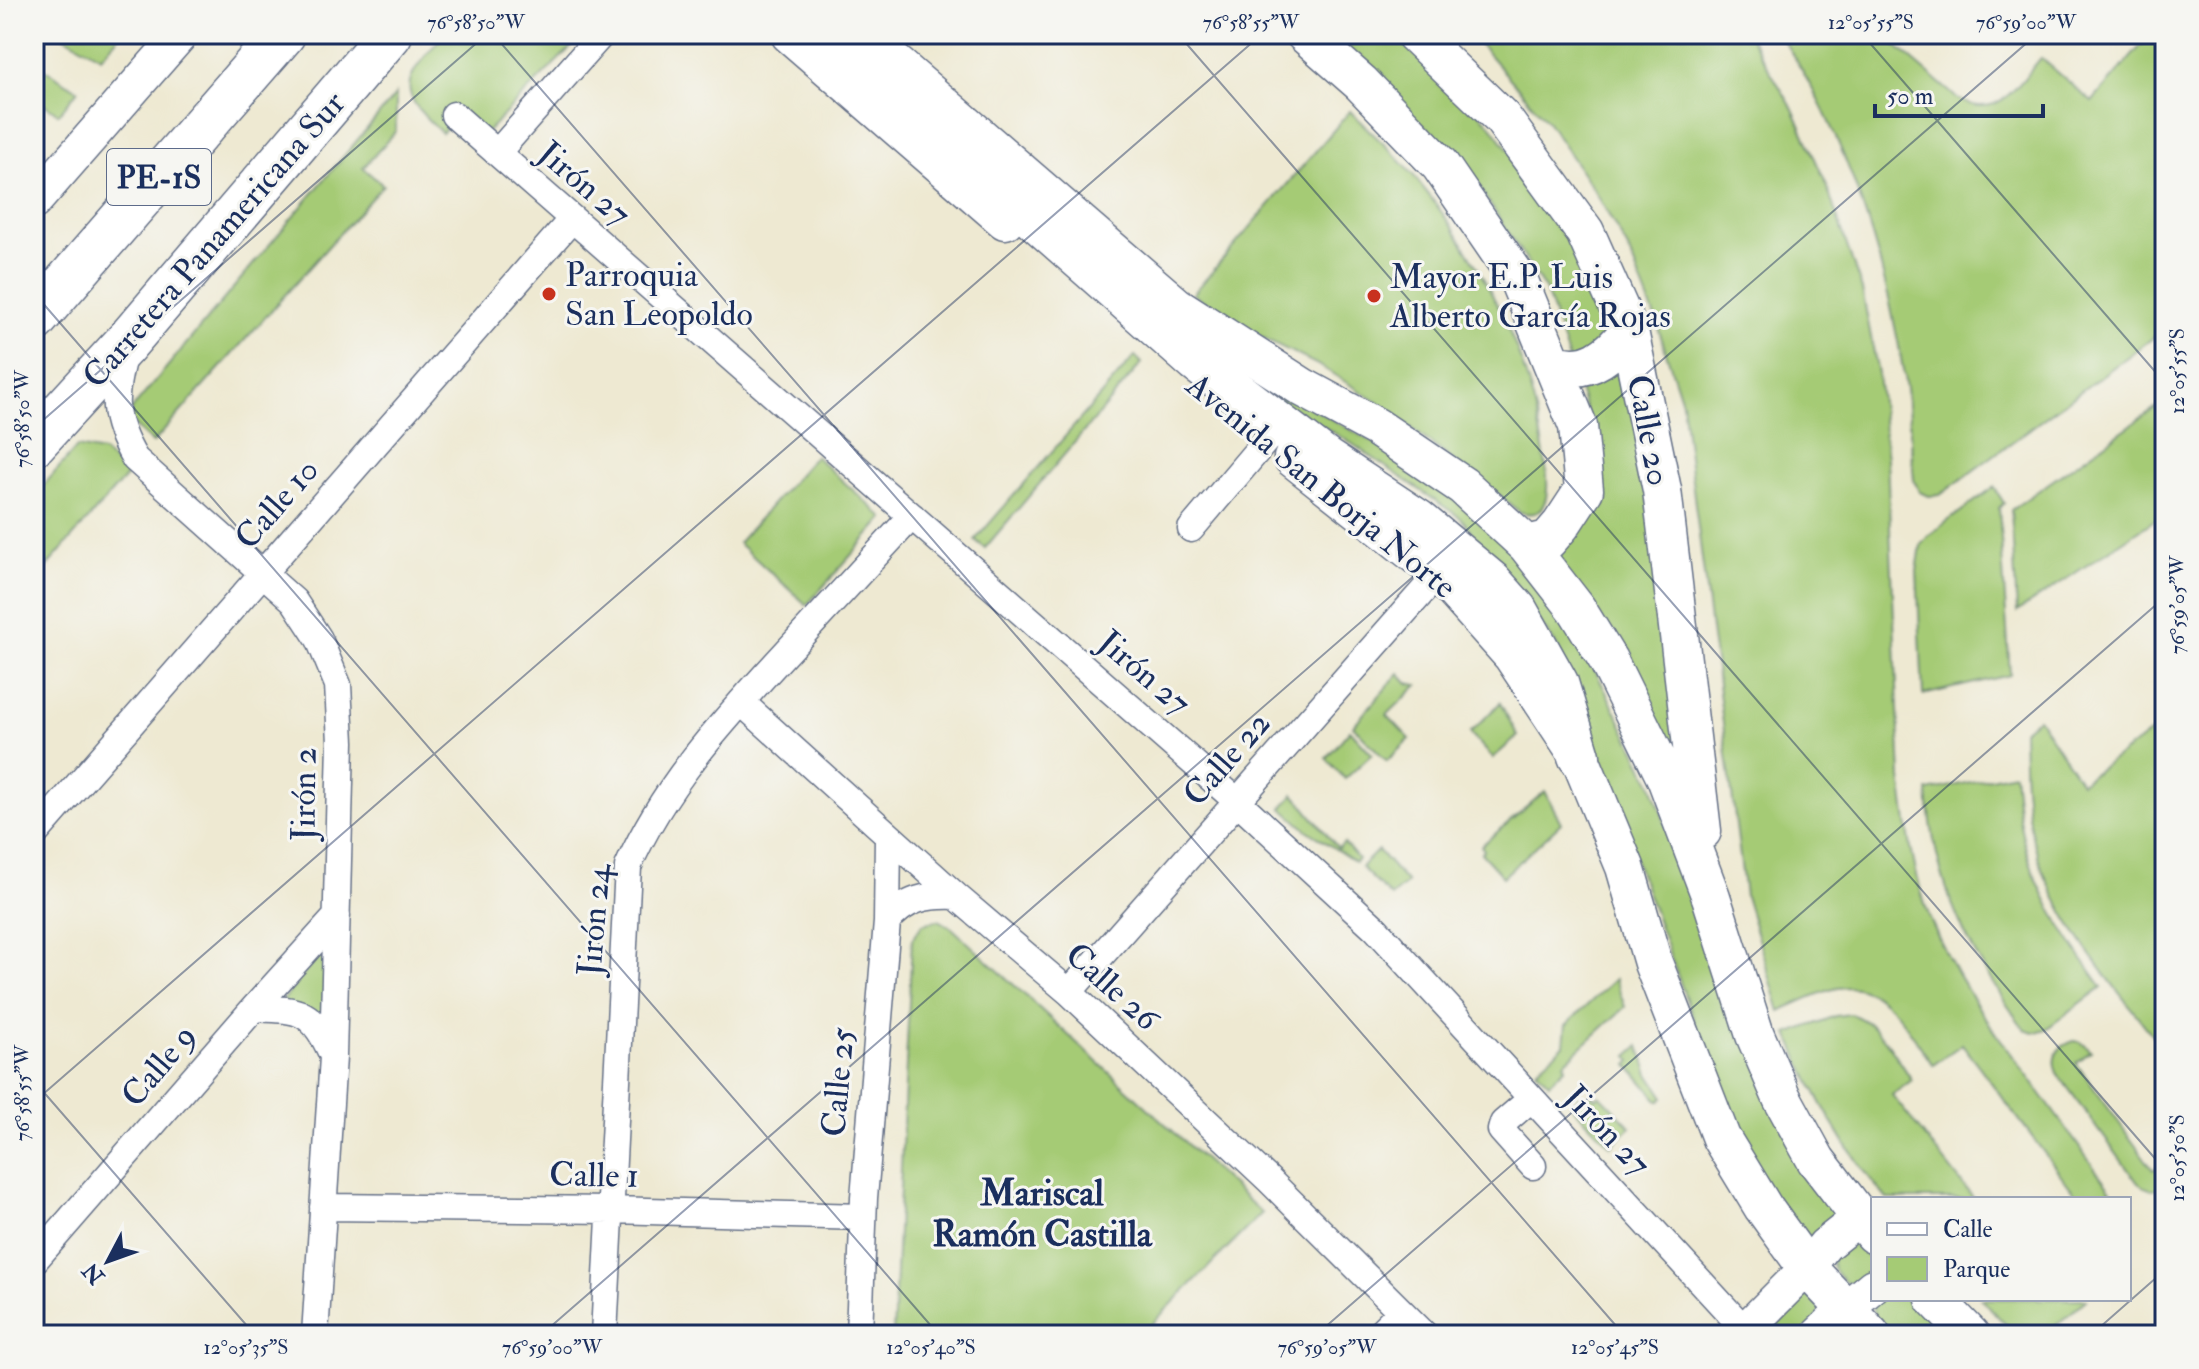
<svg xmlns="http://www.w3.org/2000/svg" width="2199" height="1369" font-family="'IM FELL Double Pica',serif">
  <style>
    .green { fill: #a5cb75; stroke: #607d6a; stroke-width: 2 }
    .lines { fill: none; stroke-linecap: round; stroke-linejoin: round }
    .minor-casing { stroke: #657087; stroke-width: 29 }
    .tertiary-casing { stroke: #657087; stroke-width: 37 }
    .secondary-casing { stroke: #657087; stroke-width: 41 }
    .primary-casing { stroke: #657087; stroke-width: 45 }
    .motorway-casing { stroke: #657087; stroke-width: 47 }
    .minor { stroke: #fff; stroke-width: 26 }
    .tertiary { stroke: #fff; stroke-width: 34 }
    .secondary { stroke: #fff; stroke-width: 38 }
    .primary { stroke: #fff; stroke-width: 42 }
    .motorway { stroke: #fff; stroke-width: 44 }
    .ticks { fill: none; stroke: #1b2f5e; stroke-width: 2; stroke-opacity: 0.45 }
    .poi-dot { fill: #c8321e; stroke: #f6f6f2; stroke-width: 3 }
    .labels { text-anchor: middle; stroke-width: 6; stroke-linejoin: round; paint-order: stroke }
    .shield { fill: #f6f6f2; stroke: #5d6b8a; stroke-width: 2 }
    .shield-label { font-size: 32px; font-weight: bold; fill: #1b2f5e }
    .street-label { font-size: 34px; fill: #1b2f5e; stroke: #f6f6f2 }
    .poi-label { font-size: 34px; fill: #1b2f5e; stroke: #f6f6f2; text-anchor: start }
    .neighbourhood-label { font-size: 36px; font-weight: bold; fill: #1b2f5e; stroke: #f6f6f2 }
    .neatline { fill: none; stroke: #1b2f5e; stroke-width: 3 }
    .ticks-label { font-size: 20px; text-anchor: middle; fill: #1b2f5e }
  </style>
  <rect width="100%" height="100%" fill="#f6f6f2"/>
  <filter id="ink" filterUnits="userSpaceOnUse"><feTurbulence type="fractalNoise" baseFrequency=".0125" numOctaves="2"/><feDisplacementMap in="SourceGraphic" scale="16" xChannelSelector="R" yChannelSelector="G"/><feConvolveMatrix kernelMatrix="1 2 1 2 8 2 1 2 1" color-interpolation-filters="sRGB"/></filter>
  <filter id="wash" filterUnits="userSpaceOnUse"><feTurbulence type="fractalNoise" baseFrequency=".006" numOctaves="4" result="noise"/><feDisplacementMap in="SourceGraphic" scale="32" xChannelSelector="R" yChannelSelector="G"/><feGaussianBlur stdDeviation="1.8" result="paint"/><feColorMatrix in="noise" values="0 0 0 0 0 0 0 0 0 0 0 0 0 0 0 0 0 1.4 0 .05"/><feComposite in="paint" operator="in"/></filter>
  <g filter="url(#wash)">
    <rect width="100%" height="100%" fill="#eee9d2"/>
    <!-- green -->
    <path class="green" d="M60,34H121L101,57Z
      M444,34H584L486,133L461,112L442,133C392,88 405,80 444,34Z
      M1321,34H1402L1489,123L1571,235L1616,330L1660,522L1681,745L1667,755L1550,548L1593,432L1546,291L1460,158Z
      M1471,34H1748L1793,109L1825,181L1862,290L1878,374L1887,459L1901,778C1907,826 1913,875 1931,921C1954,976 1988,1023 2024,1071C2055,1114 2086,1156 2117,1199H2079L1962,1044L1933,1065C1910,1033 1885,980 1838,988C1818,992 1798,1003 1780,1011L1745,896L1682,402L1654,315L1628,249L1596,193L1547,121Z
      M1779,34H1882L1958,99C1998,122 2017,85 2041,58L2092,102L2151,34H2165V329L1940,495L1929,496L1919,492L1914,480C1911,448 1910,414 1905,382C1887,264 1847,133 1779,34Z
      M34,63L78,90L59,114L34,98Z
      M396,94V131L363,168L383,185L153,443L130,422V411Z
      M1350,111C1371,133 1395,153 1414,176C1473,248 1523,339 1540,431C1543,452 1550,477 1546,498C1542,513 1534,516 1520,512L1376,401L1320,366L1245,329L1193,294Z
      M1135,356L1142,363L985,548L975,540Z
      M1266,393L1295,399L1454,487L1566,612L1651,782L1701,926L1836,1207L1833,1227L1814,1239L1795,1233L1738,1141L1557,646L1461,518L1348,441Z
      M2165,401V513L2017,612L2011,510Z
      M77,447L103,452L128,474L34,581V496Z
      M815,456L884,518L807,605L738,543Z
      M1994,487L2004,503L1999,508L2010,675L1923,695L1917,571L1921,545L1929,535Z
      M1399,673L1408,683L1418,685L1387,715L1410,739L1387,761L1353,726Z
      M1500,703L1518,736L1493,758L1470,733Z
      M2038,718L2081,782L2165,723V1052C2116,986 2054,921 2033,840C2024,804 2024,766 2023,730Z
      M1350,730L1372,754L1345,779L1326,758Z
      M2014,773C2016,791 2017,811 2021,829C2033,889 2067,938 2102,987L2046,1029L2033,1033L2025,1030C1970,956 1933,884 1928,791Z
      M1545,791L1561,823L1503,877L1481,853L1484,850L1481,846Z
      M1294,794L1338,848L1344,843L1358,859L1355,862L1307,830L1282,808Z
      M1378,850L1407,883L1391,897L1361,867Z
      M939,920L952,928L1262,1213L1141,1335H893L912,939L923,924Z
      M331,940L320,1037L302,1024L270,1017Z
      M1615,979L1625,1007L1564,1063L1566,1067L1549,1083L1536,1070L1564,1045L1566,1025Z
      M1850,1014C1880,1023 1895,1055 1912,1080L1892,1095L1974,1199H1887C1844,1150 1814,1094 1788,1034L1836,1016Z
      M2074,1041L2081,1042L2091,1051L2076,1063L2153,1170L2165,1162V1185C2155,1191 2147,1190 2138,1183L2057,1073C2050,1057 2058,1046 2074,1041Z
      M1639,1046L1649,1074L1664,1097L1659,1101L1628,1065L1632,1061L1628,1056Z
      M1592,1094L1596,1098L1600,1095L1631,1127L1611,1146L1571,1105L1579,1097L1584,1101Z
      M1854,1242L1861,1243L1871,1252L1873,1268L1868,1278L1848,1284C1838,1275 1830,1271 1832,1257Z
      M1800,1290L1825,1307L1805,1335H1755Z
      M1875,1299H1913L1948,1335H1891L1874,1318L1872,1302Z
      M1981,1299H2084L2086,1300L2044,1335H2016Z"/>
  </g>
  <g filter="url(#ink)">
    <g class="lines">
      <!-- minor casing -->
      <g class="minor-casing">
        <path id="minor" d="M454,115L1237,801L1375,928L1745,1330
          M497,153L602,34
          M124,352C113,398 110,417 135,459L294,601L319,639L338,685L341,742L333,1057L315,1335
          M1191,529L1268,438
          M741,702L956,896L1069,992L1269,1180L1425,1335
          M34,835L572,219
          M887,922C906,898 927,895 956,896
          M1069,992L1439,573
          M254,1008C300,1010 312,1009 332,1054
          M1531,1099L1503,1123L1501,1130L1533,1166
          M323,1207L612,1210L863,1217
          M34,1261L254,1008L337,916
          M604,1335L628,867C662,788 721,723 779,660C823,612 868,564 912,516
          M859,1335L864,1198L887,922L888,836
          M1377,1335L1401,1311"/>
      </g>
      <!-- tertiary casing -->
      <g class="tertiary-casing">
        <path id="tertiary" d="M34,202L181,34
          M1740,1335L1807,1268L1825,1245L1859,1218
          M1818,1335L1845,1309L1873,1286"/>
      </g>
      <!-- secondary casing -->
      <g class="secondary-casing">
        <path id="secondary" d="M790,34L1005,220
          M861,34L1176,306L1302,387L1376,427L1463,486L1527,545L1576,608L1608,660L1666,778L1711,897L1755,1035L1782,1098L1816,1160L1873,1234
          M1305,34L1361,83L1440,165L1518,279L1578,426L1584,490L1561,525L1548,540L1527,545
          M1415,34L1502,118L1585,232L1629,331L1662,490L1702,831
          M1553,363C1586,376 1610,356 1629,331
          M1293,458L1439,573L1512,655L1579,756L1625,867L1653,963L1721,1138L1763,1207L1807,1268L1871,1335
          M1935,1299L1970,1335"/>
      </g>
      <!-- primary casing -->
      <g class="primary-casing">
        <path id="primary" d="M826,34L1196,361L1326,460L1418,521L1491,582L1516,610L1557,683L1579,756"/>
      </g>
      <!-- motorway casing -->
      <g class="motorway-casing">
        <path id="motorway" d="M34,320L283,34
          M34,443L126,343L390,34"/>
      </g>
      <!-- minor -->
      <use href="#minor" class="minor"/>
      <!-- tertiary -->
      <use href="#tertiary" class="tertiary"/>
      <!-- secondary -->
      <use href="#secondary" class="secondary"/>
      <!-- primary -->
      <use href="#primary" class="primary"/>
      <!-- motorway -->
      <use href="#motorway" class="motorway"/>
    </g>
  </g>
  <!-- ticks -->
  <path class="ticks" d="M493,34L1624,1335M1178,34L2165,1170M1862,34L2165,383M34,293L939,1335M34,428L487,34M34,1081L255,1335M34,1102L1262,34M541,1335L2037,34M1316,1335L2165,597M2091,1335L2165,1270"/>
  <!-- markers -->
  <g class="poi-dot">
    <circle cx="549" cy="294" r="8"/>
    <circle cx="1374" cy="296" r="8"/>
  </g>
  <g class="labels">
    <!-- shield labels -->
    <rect class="shield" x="107" y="149" width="104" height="56" rx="6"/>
    <g class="shield-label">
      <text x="159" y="188">PE-1S</text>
    </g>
    <!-- street labels -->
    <g class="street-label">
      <text transform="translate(585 183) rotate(41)" y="12">Jirón 27</text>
      <text transform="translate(213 239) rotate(-49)" y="12">Carretera Panamericana Sur</text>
      <text transform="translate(1650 430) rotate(79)" y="12">Calle 20</text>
      <text transform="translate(1322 485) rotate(39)" y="12">Avenida San Borja Norte</text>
      <text transform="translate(276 503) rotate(-49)" y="12">Calle 10</text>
      <text transform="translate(1145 672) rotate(41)" y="12">Jirón 27</text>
      <text transform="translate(1226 758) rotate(-49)" y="12">Calle 22</text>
      <text transform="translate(303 794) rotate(-89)" y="12">Jirón 2</text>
      <text transform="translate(593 920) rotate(-85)" y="12">Jirón 24</text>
      <text transform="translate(1113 986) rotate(42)" y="12">Calle 26</text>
      <text transform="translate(158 1065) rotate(-50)" y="12">Calle 9</text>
      <text transform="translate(837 1082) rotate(-85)" y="12">Calle 25</text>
      <text transform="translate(1608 1130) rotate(47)" y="12">Jirón 27</text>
      <text transform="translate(594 1174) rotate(1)" y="12">Calle 1</text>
    </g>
    <!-- poi labels -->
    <g class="poi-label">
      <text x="565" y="286">Parroquia<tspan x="565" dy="39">San Leopoldo</tspan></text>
      <text x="1390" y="288">Mayor E.P. Luis<tspan x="1390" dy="39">Alberto García Rojas</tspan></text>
    </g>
    <!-- neighbourhood labels -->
    <g class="neighbourhood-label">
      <text x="1042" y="1205">Mariscal<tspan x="1042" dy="41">Ramón Castilla</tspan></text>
    </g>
  </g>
  <!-- margin -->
  <rect width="2199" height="1369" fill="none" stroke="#f6f6f2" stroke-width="88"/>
  <!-- legend -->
  <rect x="1871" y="1197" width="260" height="104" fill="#f6f6f2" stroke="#9ea6b7" stroke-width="2"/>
  <rect x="1887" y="1223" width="40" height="12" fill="#ffffff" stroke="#9ea6b7" stroke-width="2"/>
  <text x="1943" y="1237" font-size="24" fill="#1b2f5e">Calle</text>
  <rect x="1887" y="1257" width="40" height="24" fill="#a5cb75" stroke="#9ea6b7" stroke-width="2"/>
  <text x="1943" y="1277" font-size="24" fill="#1b2f5e">Parque</text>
  <!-- north arrow -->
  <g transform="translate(108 1261) rotate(229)" stroke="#f6f6f2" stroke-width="6" paint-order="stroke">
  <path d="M0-6L14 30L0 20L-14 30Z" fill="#1b2f5e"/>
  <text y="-12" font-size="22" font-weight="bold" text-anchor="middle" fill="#1b2f5e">N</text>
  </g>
  <!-- scale -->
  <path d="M1875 104v12h168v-12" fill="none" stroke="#1b2f5e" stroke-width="4"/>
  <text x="1887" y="104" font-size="24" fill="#1b2f5e" stroke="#f6f6f2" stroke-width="6" paint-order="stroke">50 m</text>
  <rect x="44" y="44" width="2111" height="1281" class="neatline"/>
  <g class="ticks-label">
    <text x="476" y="29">76°58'50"W</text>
    <text x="1251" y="29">76°58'55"W</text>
    <text x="1871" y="29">12°05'55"S</text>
    <text x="2026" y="29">76°59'00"W</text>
    <text transform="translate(2177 371) rotate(-90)" y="7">12°05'55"S</text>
    <text transform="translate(22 419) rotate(-90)" y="7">76°58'50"W</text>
    <text transform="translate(2177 605) rotate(-90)" y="7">76°59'05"W</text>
    <text transform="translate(22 1093) rotate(-90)" y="7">76°58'55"W</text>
    <text transform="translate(2177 1158) rotate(-90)" y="7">12°05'50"S</text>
    <text x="246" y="1354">12°05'35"S</text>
    <text x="552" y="1354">76°59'00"W</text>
    <text x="931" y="1354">12°05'40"S</text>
    <text x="1327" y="1354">76°59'05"W</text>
    <text x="1615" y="1354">12°05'45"S</text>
  </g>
</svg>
